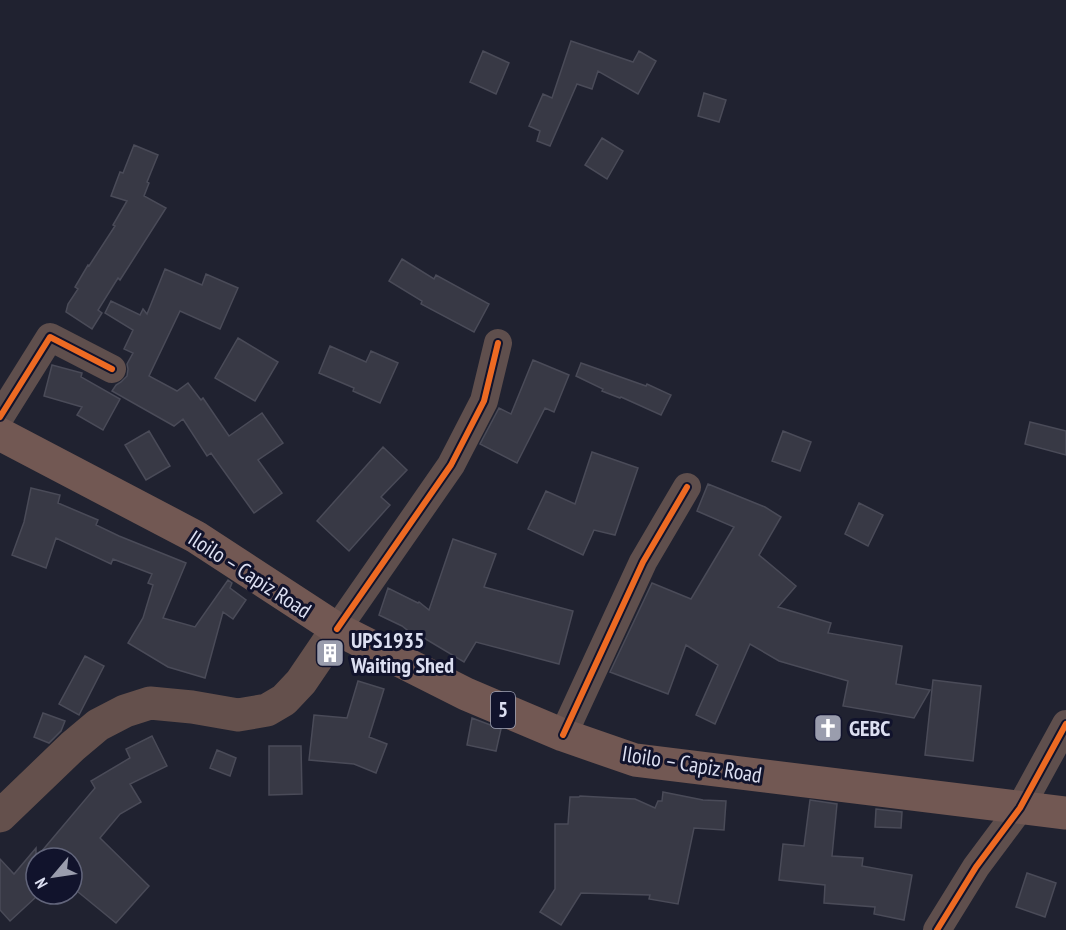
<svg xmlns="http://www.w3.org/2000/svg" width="1066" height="930" font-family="'PT Sans Narrow',sans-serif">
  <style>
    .building { fill: #383945; stroke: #4a4b58; stroke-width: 1.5 }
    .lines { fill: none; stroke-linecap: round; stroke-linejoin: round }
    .minor { stroke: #5f4f4d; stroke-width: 28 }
    .secondary { stroke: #64504c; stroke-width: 33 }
    .trunk { stroke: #725853; stroke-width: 33 }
    .cycleway-casing { stroke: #11132c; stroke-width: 10 }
    .cycleway { stroke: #ed6a23; stroke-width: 6 }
    .labels { text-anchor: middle; stroke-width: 6; stroke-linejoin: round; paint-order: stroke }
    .shield { fill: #11132c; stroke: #9fa2b6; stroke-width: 1.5 }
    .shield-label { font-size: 21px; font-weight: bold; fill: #dcdff1 }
    .street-label { font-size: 22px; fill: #dcdff1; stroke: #11132c }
    .poi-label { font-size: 22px; font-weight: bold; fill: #dcdff1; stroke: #11132c; text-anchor: start }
  </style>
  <rect width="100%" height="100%" fill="#202230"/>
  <!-- building -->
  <path class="building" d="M571,41L633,62L639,51L656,61L638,94L598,71L592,89L577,84L550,146L537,141L540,131L529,126L543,94L552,98Z
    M483,51L509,63L496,94L470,82Z
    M704,93L726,100L719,122L698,116Z
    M602,138L623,151L607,179L585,165Z
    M134,145L158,155L147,182L149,183L144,196L166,208L120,280L118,278L98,310L102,313L92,329L66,312L68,304L78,289L75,287L88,265L89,266L115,226L113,225L127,201L111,196L120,172L123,173Z
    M402,259L434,279L436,275L489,304L474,332L421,304L422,301L389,281Z
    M165,269L202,285L206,274L238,288L220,329L180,311L149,376L177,391L188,383L201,400L203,398L229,436L262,413L283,443L258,460L282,493L254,513L211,453L207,456L183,419L174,426L112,391L116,385L121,382L127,376L128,369L127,364L133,353L124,349L133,330L105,313L111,301L140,315L143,309L147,314Z
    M238,338L278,362L255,401L215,378Z
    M330,346L366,362L371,351L398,363L380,403L353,391L354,388L319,373Z
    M533,360L569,375L554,412L545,408L517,463L480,444L499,408L511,414Z
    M581,363L646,386L647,384L671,395L661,415L621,397L620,398L602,391L603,389L576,376Z
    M52,365L82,373L81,377L120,399L103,430L77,415L82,407L44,396Z
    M1030,422L1066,431V455L1025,444Z
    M149,431L170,466L146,480L125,445Z
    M783,431L811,442L800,471L772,461Z
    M383,447L407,470L381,497L390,505L349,551L317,521Z
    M592,452L638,468L615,535L594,530L583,555L528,529L546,491L575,504Z
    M708,484L765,507L781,517L759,555L796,586L778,607L831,623L828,633L902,646L896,684L930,690L914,718L843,706L848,681L779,661L750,644L715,724L696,715L718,665L686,645L668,694L610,672L652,583L691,599L734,527L697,511Z
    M31,488L60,495L58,503L98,520L96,525L119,536L186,563L163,618L195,627L228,580L232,583L230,588L246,600L233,619L223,612L205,678L168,667L128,643L143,618L153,585L148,583L152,574L113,559L111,564L56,538L46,568L12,555L24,522Z
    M859,503L883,515L868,546L845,534Z
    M453,539L496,554L484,587L573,611L559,664L476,642L464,662L424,638L421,641L402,626L379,615L388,588L418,603L419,602L429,610Z
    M85,656L104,666L79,715L59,704Z
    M933,680L981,686L973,761L925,755Z
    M358,681L384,689L369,737L387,744L376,773L354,764L309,760L314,715L347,718Z
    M43,713L65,721L61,731L49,743L34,737Z
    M472,718L501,729L496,751L467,745Z
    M152,736L167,766L130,784L141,802L120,814L100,838L149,886L116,923L72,887V858H36L95,788L91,781L130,758L126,749Z
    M269,746H301L302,794L269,795Z
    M217,750L236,758L230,776L210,768Z
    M663,792L703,800L726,801L724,830L694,828L678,904L649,899L650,895L581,893L561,925L540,912L555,889V824H568L570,797H579L580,796L635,799L655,808L658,801H662Z
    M810,800L837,804L832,856L863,858L862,866L912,875L904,920L874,914L875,907L824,903L825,885L779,880L783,844L804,846Z
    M876,809L902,812L901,828L875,827Z
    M36,848V897L10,921L0,910V859L14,874Z
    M1027,873L1056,883L1045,917L1016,907Z"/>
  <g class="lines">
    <!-- minor -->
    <path class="minor" d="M0,417L50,337L112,369
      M337,629L451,465L484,401L498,343
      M563,735L643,562L687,487
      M937,930L976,867L1020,808L1066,724"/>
    <!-- secondary -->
    <path class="secondary" d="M0,816L73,746L98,725L125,711L150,703L192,707L238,715L267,710L284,700L301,682L337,629"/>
    <!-- trunk -->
    <path class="trunk" d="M0,434L196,537L337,629L466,694L563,735L635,760L1066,813"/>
    <!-- cycleway casing -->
    <g class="cycleway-casing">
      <path id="cycleway" d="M0,417L50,337L112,369
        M337,629L451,465L484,401L498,343
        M563,735L643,562L687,487
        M937,930L976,867L1020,808L1066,724"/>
    </g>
    <!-- cycleway -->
    <use href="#cycleway" class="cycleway"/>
  </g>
  <!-- icons -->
  <defs>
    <g id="building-square" transform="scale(1.5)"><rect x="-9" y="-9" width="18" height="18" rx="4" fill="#9a9dad" stroke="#11132c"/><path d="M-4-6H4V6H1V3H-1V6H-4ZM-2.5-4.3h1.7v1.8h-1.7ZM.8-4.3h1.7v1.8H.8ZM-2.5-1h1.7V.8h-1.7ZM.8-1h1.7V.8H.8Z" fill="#fff"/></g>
    <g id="church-square" transform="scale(1.5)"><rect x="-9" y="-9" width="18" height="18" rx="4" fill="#9a9dad" stroke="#11132c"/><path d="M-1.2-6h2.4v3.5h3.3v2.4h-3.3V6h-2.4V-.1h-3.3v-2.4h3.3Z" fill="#fff"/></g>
  </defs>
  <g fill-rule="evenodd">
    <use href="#building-square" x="330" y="653"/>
    <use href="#church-square" x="828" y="728"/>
  </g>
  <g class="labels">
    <!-- shield labels -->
    <rect class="shield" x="491" y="692" width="24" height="36" rx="4.5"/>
    <g class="shield-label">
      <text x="503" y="717">5</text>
    </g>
    <!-- street labels -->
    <g class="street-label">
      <text transform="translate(250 574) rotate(33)" y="8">Iloilo – Capiz Road</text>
      <text transform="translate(692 764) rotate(9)" y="8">Iloilo – Capiz Road</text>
    </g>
    <!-- poi labels -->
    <g class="poi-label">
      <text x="351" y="648">UPS1935<tspan x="351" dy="25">Waiting Shed</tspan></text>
      <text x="849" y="736">GEBC</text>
    </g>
  </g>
  <!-- north arrow -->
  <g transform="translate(54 876) rotate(241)"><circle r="28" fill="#11132c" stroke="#62657b" stroke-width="1.5"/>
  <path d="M0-4.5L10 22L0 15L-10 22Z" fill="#9a9dad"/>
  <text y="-9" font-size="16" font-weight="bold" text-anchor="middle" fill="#dcdff1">N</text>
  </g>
</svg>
